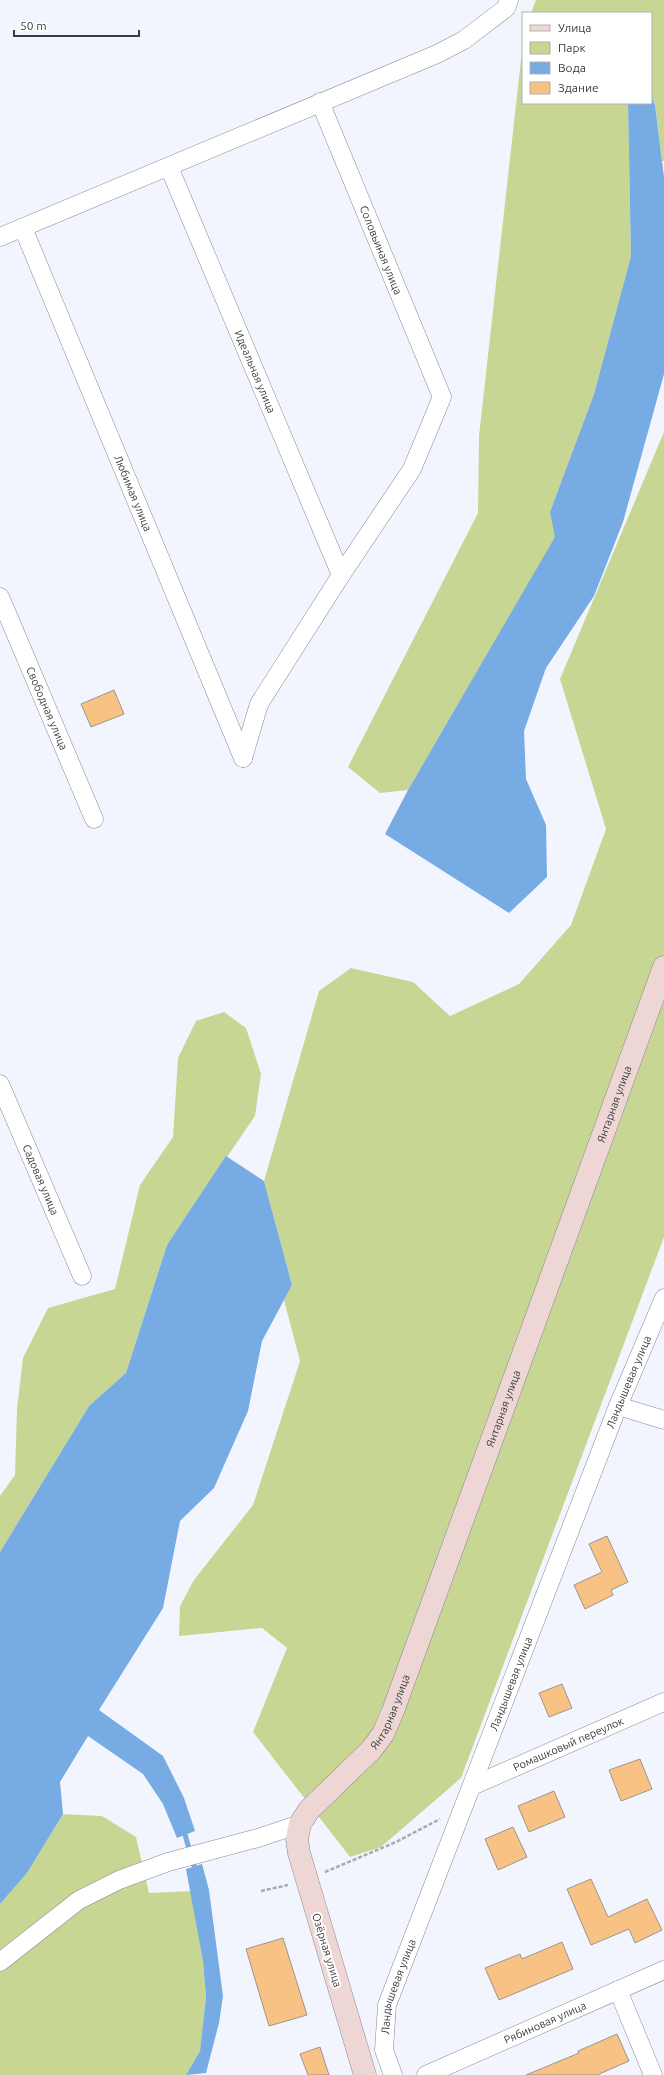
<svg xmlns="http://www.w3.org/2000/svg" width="664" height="2075" font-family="Ubuntu,sans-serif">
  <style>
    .green { fill: #c8d693 }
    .water { fill: #76abe4 }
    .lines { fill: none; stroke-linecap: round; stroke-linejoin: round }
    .stream { stroke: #76abe4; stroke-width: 5 }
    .building { fill: #f8c284; stroke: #9c958e }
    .street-casing { stroke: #888992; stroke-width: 19 }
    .secondary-casing { stroke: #888992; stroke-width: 23 }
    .path { stroke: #a9aab1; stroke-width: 2.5; stroke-dasharray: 4 2; stroke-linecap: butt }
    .street { stroke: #fff; stroke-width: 18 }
    .secondary { stroke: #eed6d5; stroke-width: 22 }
    .labels { text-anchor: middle; stroke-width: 4; stroke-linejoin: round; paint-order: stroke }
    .street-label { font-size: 11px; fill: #3b3c3f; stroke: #fff }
  </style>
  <rect width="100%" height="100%" fill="#f3f5fe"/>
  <!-- green -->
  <path class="green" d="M536,0H664V161H662L655,104L651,93V13H531Z
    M523,42V103H628L631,256L594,394L550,512L556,537L408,790L380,793L348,767L478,513L479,436Z
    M664,432V1237L461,1778L381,1847L350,1857L253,1732L287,1648L262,1628L179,1636L180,1606L194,1580L253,1505L300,1361L284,1300L292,1285L264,1181L319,991L351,968L413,982L450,1016L519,984L571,925L606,829L560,679Z
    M224,1012L246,1028L261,1074L255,1116L167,1245L126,1373L89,1406L0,1552V1496L15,1475L17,1409L23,1358L48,1308L115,1289L140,1185L173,1137L178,1058L196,1021Z
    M63,1814L102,1816L136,1837L149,1893L191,1891L203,1961L206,1997L200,2051L186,2075H0V1904L27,1873Z"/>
  <!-- water -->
  <path class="water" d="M651,93L655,105L664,177V374L623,522L594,596L546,668L524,731L526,779L546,825L547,877L509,913L385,834L408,790L555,537L550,512L594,394L631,256L628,103H651Z
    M226,1156L264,1181L292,1285L262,1341L248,1411L214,1488L180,1521L163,1608L99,1710L163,1756L184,1798L195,1831L177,1838L163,1804L143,1774L88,1736L60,1782L63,1814L27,1873L0,1904V1552L89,1406L126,1373L167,1245Z
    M202,1864L209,1890L223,1996L219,2023L206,2073L186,2075L200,2051L206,1997L203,1961L186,1869Z"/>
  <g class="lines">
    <!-- stream -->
    <path class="stream" d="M183,1828L196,1872"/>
  </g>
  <!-- building -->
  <path class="building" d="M114,690L124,714L91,727L81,704Z
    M607,1536L628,1582L611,1590L613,1595L585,1609L574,1585L602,1572L589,1544Z
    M562,1684L572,1708L549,1717L539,1693Z
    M640,1759L652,1789L621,1801L609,1770Z
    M554,1791L565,1817L529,1832L518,1806Z
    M513,1827L527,1857L498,1870L485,1839Z
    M591,1879L608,1917L647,1899L662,1930L635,1943L629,1929L591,1945L567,1889Z
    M283,1938L307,2015L269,2026L246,1949Z
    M562,1942L573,1969L499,2000L485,1968L520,1954L522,1959Z
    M617,2034L629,2061L597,2075H526L579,2053L578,2051Z
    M320,2047L329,2075H308L300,2054Z"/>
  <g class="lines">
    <!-- street casing -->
    <g class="street-casing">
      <g id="street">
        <path id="s1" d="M169,167L341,575"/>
        <path id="s2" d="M23,228L243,758"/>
        <path d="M0,237L437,54L464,40L506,8L509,0"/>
        <path id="s3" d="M0,597L94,819"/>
        <path d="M243,758L259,704L341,575L412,469L442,397L320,102"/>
        <path id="s4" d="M0,1084L82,1276"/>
        <path d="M618,1406L664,1420"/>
        <path id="s5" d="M472,1786L664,1702"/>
        <path d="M0,1962L79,1900L119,1880L168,1862L258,1838L300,1824"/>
        <path d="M618,1990L653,2075"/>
        <path id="s6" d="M393,2075L384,2050L387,2005L618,1406L664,1298"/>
        <path id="s7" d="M426,2075L664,1970"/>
      </g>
    </g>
    <!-- secondary casing -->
    <g class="secondary-casing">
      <g id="secondary">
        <path id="s8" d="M365,2075L299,1853L297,1839L300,1824L309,1810L371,1750L383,1734L393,1711L664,967"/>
      </g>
    </g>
    <!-- path -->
    <path class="path" d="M325,1872L396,1842L440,1819
      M261,1891L288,1885"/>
    <!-- street -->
    <use href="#street" class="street"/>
    <!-- secondary -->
    <use href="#secondary" class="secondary"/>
  </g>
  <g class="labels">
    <!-- street labels -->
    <g class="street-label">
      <text transform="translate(381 250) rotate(68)" y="4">Соловьиная улица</text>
      <text dy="4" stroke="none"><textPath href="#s1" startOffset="222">Идеальная улица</textPath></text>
      <text dy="4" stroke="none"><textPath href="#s2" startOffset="287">Любимая улица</textPath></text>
      <text dy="4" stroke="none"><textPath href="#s3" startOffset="121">Свободная улица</textPath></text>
      <text dy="4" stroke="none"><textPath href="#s8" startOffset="1055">Янтарная улица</textPath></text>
      <text dy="4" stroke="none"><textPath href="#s4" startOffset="104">Садовая улица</textPath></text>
      <text dy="4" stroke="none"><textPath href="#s6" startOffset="740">Ландышевая улица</textPath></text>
      <text dy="4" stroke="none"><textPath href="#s8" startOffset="731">Янтарная улица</textPath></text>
      <text dy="4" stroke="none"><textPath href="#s6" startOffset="416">Ландышевая улица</textPath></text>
      <text dy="4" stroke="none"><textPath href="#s8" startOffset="407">Янтарная улица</textPath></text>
      <text dy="4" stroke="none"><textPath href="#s5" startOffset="105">Ромашковый переулок</textPath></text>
      <text transform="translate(327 1950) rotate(73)" y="4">Озёрная улица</text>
      <text dy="4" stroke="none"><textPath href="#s6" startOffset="92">Ландышевая улица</textPath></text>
      <text dy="4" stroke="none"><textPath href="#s7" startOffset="130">Рябиновая улица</textPath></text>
    </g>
  </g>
  <!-- legend -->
  <rect x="522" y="12" width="130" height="92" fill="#ffffff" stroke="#b1b1b2"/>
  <rect x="530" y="25" width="20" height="6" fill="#eed6d5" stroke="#b1b1b2"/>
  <text x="558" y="32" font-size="12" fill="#3b3c3f">Улица</text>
  <rect x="530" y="42" width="20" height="12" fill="#c8d693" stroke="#b1b1b2"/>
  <text x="558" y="52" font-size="12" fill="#3b3c3f">Парк</text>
  <rect x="530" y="62" width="20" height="12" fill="#76abe4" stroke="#b1b1b2"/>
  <text x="558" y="72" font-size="12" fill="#3b3c3f">Вода</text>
  <rect x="530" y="82" width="20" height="12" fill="#f8c284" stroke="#b1b1b2"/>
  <text x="558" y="92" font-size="12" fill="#3b3c3f">Здание</text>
  <!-- scale -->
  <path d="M14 30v6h125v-6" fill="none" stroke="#3b3c3f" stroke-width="2"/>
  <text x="20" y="30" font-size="12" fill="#3b3c3f" stroke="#ffffff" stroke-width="3" paint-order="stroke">50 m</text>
</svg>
